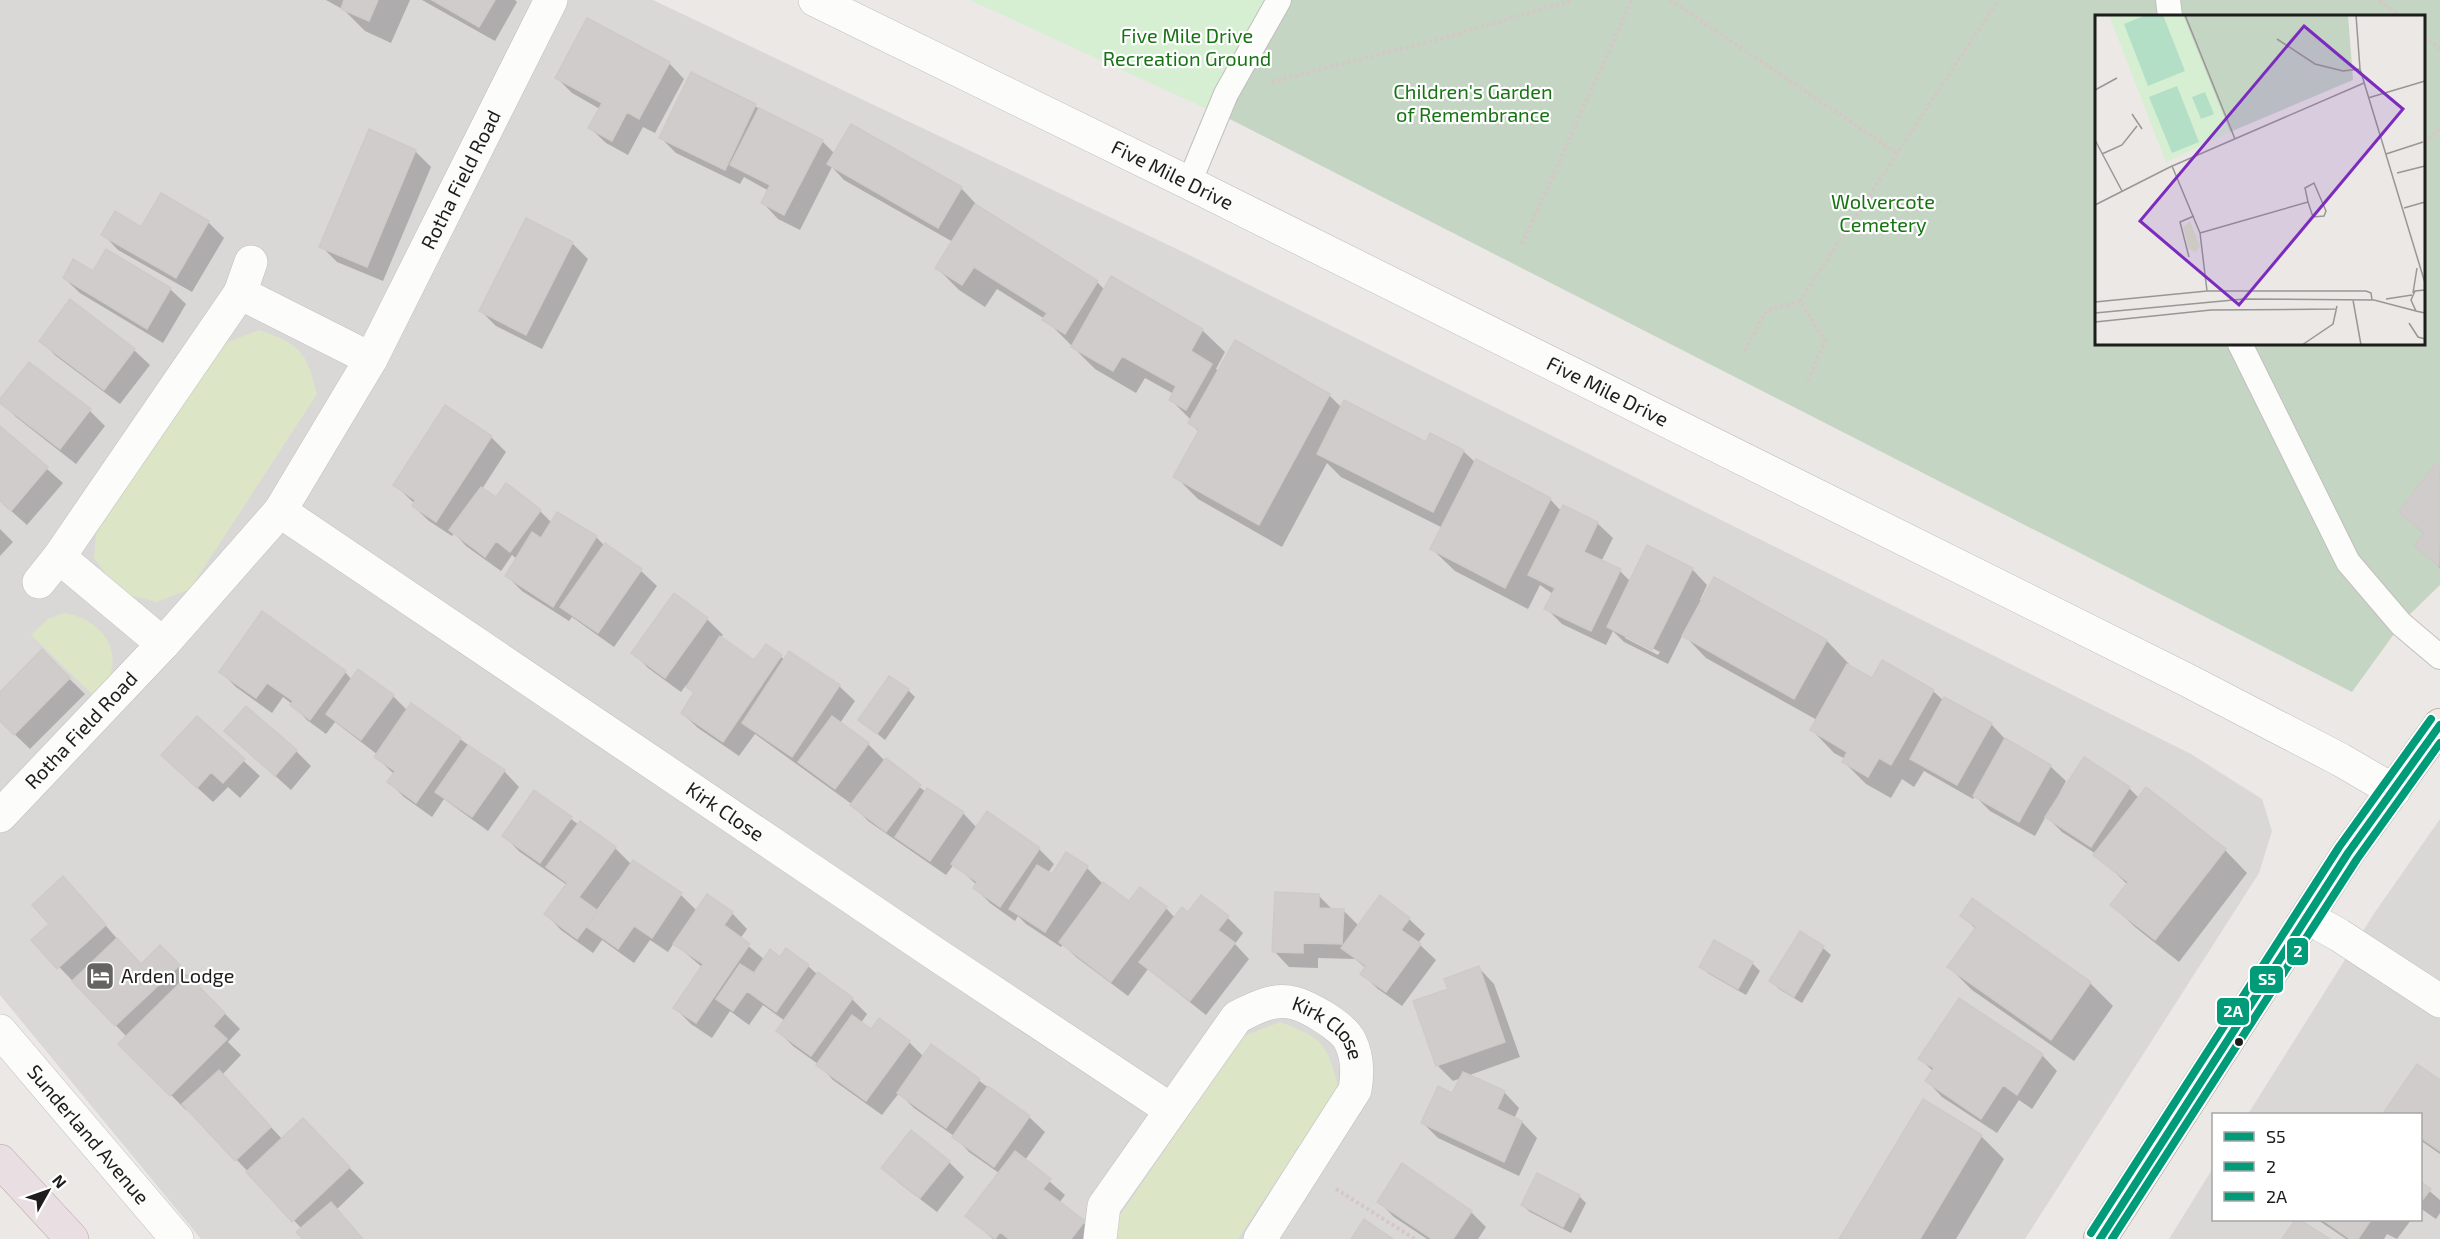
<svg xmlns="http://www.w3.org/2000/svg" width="2440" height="1239" font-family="'Exo 2',sans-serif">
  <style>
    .residential { fill: #dad8d7 }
    .grass { fill: #dce6c6 }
    .cemetery { fill: #c5d5c3; fill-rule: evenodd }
    .park { fill: #d6efd2 }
    .shadow { fill: #0003; fill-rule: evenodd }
    .building { fill: #d0cccb; stroke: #cecac7; stroke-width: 1.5 }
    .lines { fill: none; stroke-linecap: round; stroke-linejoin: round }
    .lane-casing { stroke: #c1bfbe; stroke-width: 26 }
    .street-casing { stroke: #c1bfbe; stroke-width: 34 }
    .primary-casing { stroke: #a09384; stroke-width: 34 }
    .highway-casing { stroke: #be9fab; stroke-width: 34 }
    .path { stroke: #d5c7c7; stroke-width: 4; stroke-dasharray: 3 3; stroke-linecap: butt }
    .lane { stroke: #fcfcfb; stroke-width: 24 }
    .street { stroke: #fcfcfb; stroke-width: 33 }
    .primary { stroke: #efe9e4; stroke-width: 33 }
    .highway { stroke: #e9dfe2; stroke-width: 33 }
    .bus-1-casing { stroke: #fff; stroke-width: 12 }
    .bus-2-casing { stroke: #fff; stroke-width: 12 }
    .bus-3-casing { stroke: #fff; stroke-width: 12 }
    .bus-1 { stroke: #009b79; stroke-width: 8 }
    .bus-2 { stroke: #009b79; stroke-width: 8 }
    .bus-3 { stroke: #009b79; stroke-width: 8 }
    .bus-dot { fill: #1d1d1d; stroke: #fff; stroke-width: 2 }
    .labels { text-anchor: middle; stroke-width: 4.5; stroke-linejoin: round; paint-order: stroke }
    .park-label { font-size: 20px; fill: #177313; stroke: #fff }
    .street-label { font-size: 20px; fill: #1d1d1d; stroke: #fff }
    .poi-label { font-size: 20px; fill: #1d1d1d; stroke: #fff; text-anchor: start }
    .inset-road { fill: none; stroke: #999795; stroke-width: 1.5 }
    .view { fill: #7b2cbf; fill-opacity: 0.15; stroke: #7b2cbf; stroke-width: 3 }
    .inset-edge { fill: none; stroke: #1d1d1d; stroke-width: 3 }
    .line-badge { stroke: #fff; stroke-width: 2 }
    .badge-label { font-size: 16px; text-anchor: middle; font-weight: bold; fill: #fff }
  </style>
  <rect width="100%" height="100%" fill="#ebe8e5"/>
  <!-- residential -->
  <path class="residential" d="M0,0H653L1181,251L2191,754L2262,799L2272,831L2259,873L2025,1239H201L0,995Z
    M2440,819V1239H2169L2213,1168L2214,1220H2420V1114H2248L2375,912Z"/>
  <!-- grass -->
  <path class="grass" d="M259,330C301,345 306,351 317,394L190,589L157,602L121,593L94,558L97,527L223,344Z
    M64,613C95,617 123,645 109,678C106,685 100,691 96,698L31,635L48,619Z
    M1280,1022C1322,1038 1327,1043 1338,1086L1238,1239H1116L1118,1218L1244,1036Z"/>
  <!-- cemetery -->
  <path class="cemetery" d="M1268,0H2440V585L2404,620L2352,692L1218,113ZM2096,16H2424V344H2096Z"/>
  <!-- park -->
  <path class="park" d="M970,0H1268L1209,110Z"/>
  <!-- shadow -->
  <path class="shadow" d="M326,0H410L391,43L365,31L344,10Z
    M422,0H515L517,2L495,41Z
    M669,63L684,79L655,133L643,127L628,155L606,143L590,128L600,109L572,93L557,78Z
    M692,74L822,141L835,154L961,188L976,204L975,206L1097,282L1105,290L1202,330L1225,352L1216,369L1219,372L1329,395L1342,408L1427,444L1463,451L1476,463L1550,499L1561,511L1597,523L1613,538L1601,562L1620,571L1631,582L1692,569L1707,585L1700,600L1702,601L1714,579L1827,641L1849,664L1848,666L1872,681L1933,691L1944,701L1991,724L2006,740L2050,766L2066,781L2058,796L2060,797L2129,788L2139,798L2225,850L2247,873L2179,962L2135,927L2112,905L2128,885L2096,854L2062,832L2046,816L2035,836L1990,811L1975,796L1973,799L1924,771L1914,787L1902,779L1891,798L1866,784L1843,761L1845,759L1834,753L1812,730L1817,720L1706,658L1683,634L1668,664L1624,642L1613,631L1606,645L1562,624L1546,608L1553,594L1540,585L1528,609L1455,571L1432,549L1443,528L1341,477L1327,463L1282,547L1198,499L1175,476L1200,433L1190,423L1192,421L1171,400L1174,394L1145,378L1136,393L1095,369L1045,319L997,289L985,307L959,290L937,268L953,242L844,180L832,167L800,230L778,219L763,203L769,191L744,177L740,184L676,153L661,138ZM1625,634L1660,652L1658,655L1625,638Z
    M415,151L431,167L383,281L337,262L321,246Z
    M208,222L224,238L192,292L118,250L103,234Z
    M572,243L588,259L542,349L496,326L481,311Z
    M94,273L170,289L186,304L163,343L80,293L64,278Z
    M41,341L134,350L150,365L120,404L56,356Z
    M29,364L90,411L105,426L76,464L16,417L0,401Z
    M0,428L63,483L27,525L0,501Z
    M491,437L506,452L482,489L496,499L540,511L552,523L558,514L596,537L605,546L641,571L657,586L614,647L572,617L569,621L522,591L507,576L517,559L512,555L501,571L466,546L454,533L452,536L429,521L413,506L415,504L395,485Z
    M2437,465L2440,468V568L2416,546L2425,535L2400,512Z
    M0,529L13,542L0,556Z
    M674,595L707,619L723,635L720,638L755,662L766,646L785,660L839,686L855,701L840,723L868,744L885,761L926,792L963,813L977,828L1039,849L1054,864L1048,873L1052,876L1066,854L1087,868L1102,883L1129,903L1166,908L1175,918L1188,914L1201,897L1228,918L1243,933L1235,944L1249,959L1206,1015L1148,969L1128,996L1076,957L1063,944L1061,947L1026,924L1018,916L1015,921L990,903L975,888L977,885L954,864L946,875L868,821L853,805L755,734L739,756L698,728L682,713L695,694L686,685L681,692L648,668L633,652Z
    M42,652L85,694L30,749L0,720V694Z
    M221,672H345L352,680L393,696L408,711L460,739L504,771L519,787L488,831L444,799L432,817L404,797L389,782L394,774L376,757L378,755L335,722L326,734L307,720L292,704L283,697L272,713L236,687Z
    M908,690L915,697L885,740L860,720Z
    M197,718L260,776L240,798L228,787L213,802L178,770Z
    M242,746L296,751L311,766L291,790Z
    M535,792L579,825L615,848L632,865L633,862L681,895L697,911L732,913L747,929L740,939L765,960L781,959L808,966L818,975L852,999L867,1014L861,1023L871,1031L879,1020L909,1042L924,1057L931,1046L1029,1117L1045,1132L1025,1160L1065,1195L1059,1203L1084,1223L1098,1239H993L967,1216L999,1173L969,1152L954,1136L914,1108L899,1093L882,1115L833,1080L818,1064L793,1046L778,1031L785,1021L763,1005L749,1025L730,1011L712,1038L691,1024L675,1008L703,968L674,943L668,952L650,940L634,963L602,940L593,953L561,930L546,914L567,885L520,852L504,836ZM618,880L620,881L599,913L596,911Z
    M78,894L141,966L160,948L240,1029L228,1042L241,1055L222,1075L283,1140L319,1136L364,1183L336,1210L363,1239H305L302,1229L188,1108L186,1110L120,1044L127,1037L33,940Z
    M1318,895L1333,910H1343L1359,926L1380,898L1409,919L1425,934L1418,943L1436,960L1402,1006L1378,989L1362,974L1366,968L1355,959L1318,958V968L1289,967L1274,951Z
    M1973,900L2090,983L2113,1006L2074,1061L1972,990L1949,967L1976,929L1962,916Z
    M1800,934L1823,948L1831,955L1802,1003L1779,989L1771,981Z
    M1752,963L1760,971L1746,995L1709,974L1701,967Z
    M1479,968L1494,984L1520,1057L1467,1076L1504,1092L1519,1108L1514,1119L1522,1122L1537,1138L1519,1176L1438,1138L1423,1123L1453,1095L1461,1078L1453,1081L1437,1065L1450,989Z
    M1959,1000L2042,1055L2057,1071L2032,1109L2019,1100L1997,1133L1942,1097L1927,1081L1933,1071L1920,1059Z
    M2440,1082V1154L2420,1140V1114H2389L2386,1112Z
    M1981,1136L2004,1159L1956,1239H1841Z
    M949,1162L964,1177L937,1212L899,1183L883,1168Z
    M2420,1183L2440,1200V1213L2436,1219L2420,1208Z
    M1579,1196L1586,1203L1571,1233L1530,1212L1522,1205Z
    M1379,1202L1471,1212L1486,1227L1478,1239H1427L1394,1217Z
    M2318,1220H2411L2397,1239L2387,1234L2384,1239H2346Z"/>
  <!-- building -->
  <path class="building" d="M344,0H378L369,21L341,9Z
    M432,0H495L479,27Z
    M587,18L670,62L639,119L627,112L612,141L588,128L602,103L555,78Z
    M691,72L756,104L725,170L659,138Z
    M759,108L823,140L784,215L761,203L770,185L730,165Z
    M851,124L962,187L938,228L827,164Z
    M369,129L416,150L367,267L319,247Z
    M161,193L209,221L176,278L101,235L115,211L141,227Z
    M975,204L1098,281L1065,334L1042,320L1047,313L974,267L962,285L935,268Z
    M526,218L573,242L526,335L479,311Z
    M106,249L171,288L147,329L63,278L73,259L93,271Z
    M1111,276L1203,329L1191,351L1212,364L1186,410L1169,400L1176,386L1122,356L1113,371L1071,347Z
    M70,299L135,349L104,390L39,341Z
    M1235,340L1330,394L1259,525L1173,477L1199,430L1188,423Z
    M29,362L91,409L60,449L0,403V399Z
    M1344,400L1426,442L1430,433L1464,450L1433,512L1317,454Z
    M445,405L492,436L436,522L412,506L415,500L393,485Z
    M0,426L48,467L11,511L0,501Z
    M1476,459L1551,498L1505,588L1430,549Z
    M2436,463L2440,466L2439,566L2414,546L2424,533L2398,512Z
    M506,483L541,510L510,552L496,541L485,557L449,530L481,487L496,497Z
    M1563,505L1598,522L1584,552L1621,569L1591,631L1544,609L1555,588L1528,575Z
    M557,512L597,536L553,607L505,576L532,532L541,538Z
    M605,543L642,569L598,633L560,607Z
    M1647,545L1693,568L1652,650L1607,627Z
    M1714,577L1827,640L1794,699L1682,636Z
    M674,593L708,618L665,678L631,653Z
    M262,611L346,671L310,720L290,705L293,701L267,683L256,698L219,672Z
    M720,636L754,660L766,644L782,655L723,742L681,713L694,692L686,687Z
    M42,649L70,678L14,735L0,721V692Z
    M789,651L840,685L792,757L742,723Z
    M1882,660L1934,690L1891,765L1879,758L1868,777L1842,762L1847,752L1810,730L1847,664L1872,678Z
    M358,669L394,695L361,740L326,714Z
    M889,676L909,689L877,734L858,720Z
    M1944,697L1992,723L1957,785L1910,759Z
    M411,703L461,738L416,803L387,782L395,771L374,757Z
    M246,706L297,750L275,776L224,731Z
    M197,716L245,759L223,783L211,772L197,788L161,755Z
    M832,716L869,743L835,789L798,762Z
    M2005,738L2051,765L2019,822L1973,796Z
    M468,745L505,770L472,817L435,792Z
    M2084,757L2130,787L2091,847L2045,817Z
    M886,758L921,785L886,832L850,805Z
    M2146,787L2226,849L2155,940L2110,905L2128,882L2093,855Z
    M927,788L964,812L930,861L895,837Z
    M534,790L572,817L540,863L502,836Z
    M987,811L1040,848L1000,907L973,888L977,882L951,864Z
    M580,821L616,847L579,897L598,911L577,939L544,914L567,883L546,867Z
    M1066,852L1088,866L1045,932L1009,909L1037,865L1052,874Z
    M633,860L682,893L652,938L634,926L618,949L587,927Z
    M63,876L106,925L57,969L31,940L49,924L32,905Z
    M1103,882L1129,901L1140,887L1167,907L1111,982L1059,942Z
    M1275,892L1319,894V908L1344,909L1342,944L1303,943V953L1272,952Z
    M707,894L733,912L724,925L750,944L696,1023L673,1008L703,964L673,944Z
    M1201,895L1229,916L1218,930L1235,943L1190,1001L1139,962L1182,907L1188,912Z
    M1380,895L1410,918L1401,930L1421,944L1386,992L1360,974L1366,966L1341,948Z
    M1972,898L2091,982L2051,1040L1947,967L1976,927L1960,916Z
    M1800,931L1824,946L1794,997L1769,981Z
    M117,938L141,964L160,945L180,965L115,1026L72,981Z
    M1714,940L1753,962L1738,989L1699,967Z
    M786,948L809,965L776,1012L747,991L733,1011L716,999L740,964L754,973L770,949L780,957Z
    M1479,966L1505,1042L1436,1066L1413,1001L1448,989L1444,979Z
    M818,972L853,998L811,1056L776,1031Z
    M188,975L225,1013L213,1026L227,1039L170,1096L118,1044Z
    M1959,998L2043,1054L2017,1095L2003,1085L1981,1119L1925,1081L1934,1068L1918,1059Z
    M852,1015L871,1029L879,1018L910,1041L866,1101L816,1065Z
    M931,1044L980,1079L946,1128L897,1093Z
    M2417,1064L2440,1080V1151L2420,1137V1114H2388L2384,1112Z
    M219,1070L271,1127L235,1161L182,1104Z
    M1463,1072L1505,1091L1497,1109L1522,1121L1504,1162L1421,1123L1438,1086L1452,1093Z
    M988,1086L1030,1116L994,1167L952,1137Z
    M1923,1099L1982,1135L1920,1239H1839Z
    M303,1118L350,1167L292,1222L246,1172Z
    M911,1130L950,1161L920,1198L881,1168Z
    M1015,1151L1051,1179L1043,1189L1085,1221L1071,1239H1009L1000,1232L995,1239L965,1216Z
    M1402,1163L1472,1211L1453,1239H1432L1377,1202Z
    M1537,1173L1580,1195L1563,1227L1521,1205Z
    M2420,1181L2431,1189L2420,1203Z
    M331,1202L363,1239H303L296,1232Z
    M1364,1219L1393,1239H1351Z
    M2295,1220H2300L2330,1239H2282Z
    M2323,1220H2371L2358,1239H2350Z"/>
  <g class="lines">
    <!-- lane casing -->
    <g class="lane-casing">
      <path id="lane" d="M2168,0L2170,16
        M1189,183L1226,94L1279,0
        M2240,344L2348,562L2401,624L2440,657"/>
    </g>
    <!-- street casing -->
    <g class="street-casing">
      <g id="street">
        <path id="s1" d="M815,0L1189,183L2185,679L2341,760L2394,791"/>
        <path d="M240,293L251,262"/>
        <path id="s2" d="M280,511L937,955L1171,1110"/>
        <path d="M59,557L163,644"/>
        <path d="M39,582L59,557L240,293L371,359"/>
        <path id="s3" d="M0,816L163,644L280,511L371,359L551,0"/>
        <path d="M2307,917L2339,935L2440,1001"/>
        <path id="s4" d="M0,1031L177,1239"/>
        <path id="s5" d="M1100,1239L1104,1206L1237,1017C1252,1010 1270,999 1289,1002C1305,1004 1343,1026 1350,1041C1358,1057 1358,1073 1355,1090L1260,1239"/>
      </g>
    </g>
    <!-- primary casing -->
    <g class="primary-casing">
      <path id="primary" d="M2100,1239L2348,853L2440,725"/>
    </g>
    <!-- highway casing -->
    <g class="highway-casing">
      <path id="highway" d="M0,1161L72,1239"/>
    </g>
    <!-- path -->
    <path class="path" d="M1670,0L1897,153
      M2380,0L2399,16
      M2424,36L2440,49
      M1272,82L1439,39L1573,0
      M2424,143L2440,129
      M1522,244L1632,0
      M1800,301L1998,0
      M1745,351L1766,311L1800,301L1825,341L1807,382
      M1336,1189L1415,1239"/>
    <!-- lane -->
    <use href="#lane" class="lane"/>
    <!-- street -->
    <use href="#street" class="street"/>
    <!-- primary -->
    <use href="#primary" class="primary"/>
    <!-- highway -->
    <use href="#highway" class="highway"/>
    <!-- bus-1 casing -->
    <g class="bus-1-casing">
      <path id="bus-1" d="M2100,1239L2348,853L2440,725"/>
    </g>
    <!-- bus-2 casing -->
    <g class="bus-2-casing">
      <path id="bus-2" d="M2112,1239L2357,859L2440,743"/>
    </g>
    <!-- bus-3 casing -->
    <g class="bus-3-casing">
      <path id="bus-3" d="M2091,1233L2339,847L2431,719"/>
    </g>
    <!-- bus-1 -->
    <use href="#bus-1" class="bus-1"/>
    <!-- bus-2 -->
    <use href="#bus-2" class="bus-2"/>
    <!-- bus-3 -->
    <use href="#bus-3" class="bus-3"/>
  </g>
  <!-- icons -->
  <defs>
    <g id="hotel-square" transform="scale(1.5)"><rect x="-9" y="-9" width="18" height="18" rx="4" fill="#656463" stroke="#fff"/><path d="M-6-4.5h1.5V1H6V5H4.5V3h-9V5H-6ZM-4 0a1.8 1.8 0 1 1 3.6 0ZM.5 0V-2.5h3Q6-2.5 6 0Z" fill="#fff"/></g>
  </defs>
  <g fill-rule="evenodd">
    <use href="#hotel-square" x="100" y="976"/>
  </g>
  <!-- markers -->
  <circle class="bus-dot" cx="2239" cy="1042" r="5"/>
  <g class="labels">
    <!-- park labels -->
    <g class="park-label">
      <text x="1187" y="43">Five Mile Drive<tspan x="1187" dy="23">Recreation Ground</tspan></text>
      <text x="1473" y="99">Children's Garden<tspan x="1473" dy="23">of Remembrance</tspan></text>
      <text x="1883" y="209">Wolvercote<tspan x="1883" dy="23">Cemetery</tspan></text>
    </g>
    <!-- street labels -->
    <g class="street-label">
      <text dy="7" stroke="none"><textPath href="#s1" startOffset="398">Five Mile Drive</textPath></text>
      <text dy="7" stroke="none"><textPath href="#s3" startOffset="792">Rotha Field Road</textPath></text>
      <text dy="7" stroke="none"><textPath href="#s1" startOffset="884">Five Mile Drive</textPath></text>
      <text dy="7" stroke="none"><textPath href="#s3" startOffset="118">Rotha Field Road</textPath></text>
      <text dy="7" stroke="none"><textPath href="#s2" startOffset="537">Kirk Close</textPath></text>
      <text dy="7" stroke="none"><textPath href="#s5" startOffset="368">Kirk Close</textPath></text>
      <text dy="7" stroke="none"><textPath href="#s4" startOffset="136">Sunderland Avenue</textPath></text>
    </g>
    <!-- poi labels -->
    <g class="poi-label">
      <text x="121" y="983">Arden Lodge</text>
    </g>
  </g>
  <!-- overview -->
  <g transform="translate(2095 15)">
    <rect width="330" height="330" fill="#ebe8e5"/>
    <path d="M95,206L105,231L101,237L94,234L88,212Z" fill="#dce6c6"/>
    <path d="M88,0H253L258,65L135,117Z" fill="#c5d5c3"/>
    <path d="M14,0H88L135,117L71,147Z" fill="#d6efd2"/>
    <path d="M51,0H68L90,56L53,71L29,9ZM82,71L104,127L77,138L54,82ZM110,77L119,99L106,104L97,82Z" fill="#b3dfc7"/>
    <path class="inset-road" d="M90,0L140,124M261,0L265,54L330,268M182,24L220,49L248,56L265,54M0,75L22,63M273,83L330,66M37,99L47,114M0,125L27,176M7,139L27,130L42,111M291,139L328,127M77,151L105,218L112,276M302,158L330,151M0,190L75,152L269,68M309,193L330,187M105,218L213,187L210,173L219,168L231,196L229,201L218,202L213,187M94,242L85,207L99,201M330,275L320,276L316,285L321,296L330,298M318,278L322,253M291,284L317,280M258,285L266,330M0,287L112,276H271L276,278L277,285M0,298L149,284L279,285L321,296M0,307L116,295L242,294M314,308L323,322L330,324M207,330L238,309L242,291"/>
    <path class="view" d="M209,11L308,94L144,290L45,206Z"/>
    <rect width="330" height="330" class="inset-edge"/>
  </g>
  <g class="line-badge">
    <rect x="2286" y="937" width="23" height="29" rx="6" fill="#009b79"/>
    <rect x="2249" y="965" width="35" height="29" rx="6" fill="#009b79"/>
    <rect x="2216" y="997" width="34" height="29" rx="6" fill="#009b79"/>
  </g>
  <g class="badge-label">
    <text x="2298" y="957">2</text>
    <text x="2267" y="985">S5</text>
    <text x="2233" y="1017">2A</text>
  </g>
  <!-- legend -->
  <rect x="2212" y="1113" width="210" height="108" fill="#ffffff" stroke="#a5a5a5" stroke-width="1.5"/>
  <rect x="2224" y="1132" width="30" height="9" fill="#009b79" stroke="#a5a5a5" stroke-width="1.5"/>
  <text x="2266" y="1143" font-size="18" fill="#1d1d1d">S5</text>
  <rect x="2224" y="1162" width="30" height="9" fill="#009b79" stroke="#a5a5a5" stroke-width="1.5"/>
  <text x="2266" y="1173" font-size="18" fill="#1d1d1d">2</text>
  <rect x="2224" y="1192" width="30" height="9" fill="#009b79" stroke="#a5a5a5" stroke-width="1.5"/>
  <text x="2266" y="1203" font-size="18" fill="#1d1d1d">2A</text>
  <!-- north arrow -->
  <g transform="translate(48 1191) rotate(50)" stroke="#ffffff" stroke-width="4.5" paint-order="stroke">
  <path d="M0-4.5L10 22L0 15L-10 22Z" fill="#1d1d1d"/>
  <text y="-9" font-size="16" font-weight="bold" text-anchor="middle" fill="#1d1d1d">N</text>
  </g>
</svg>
